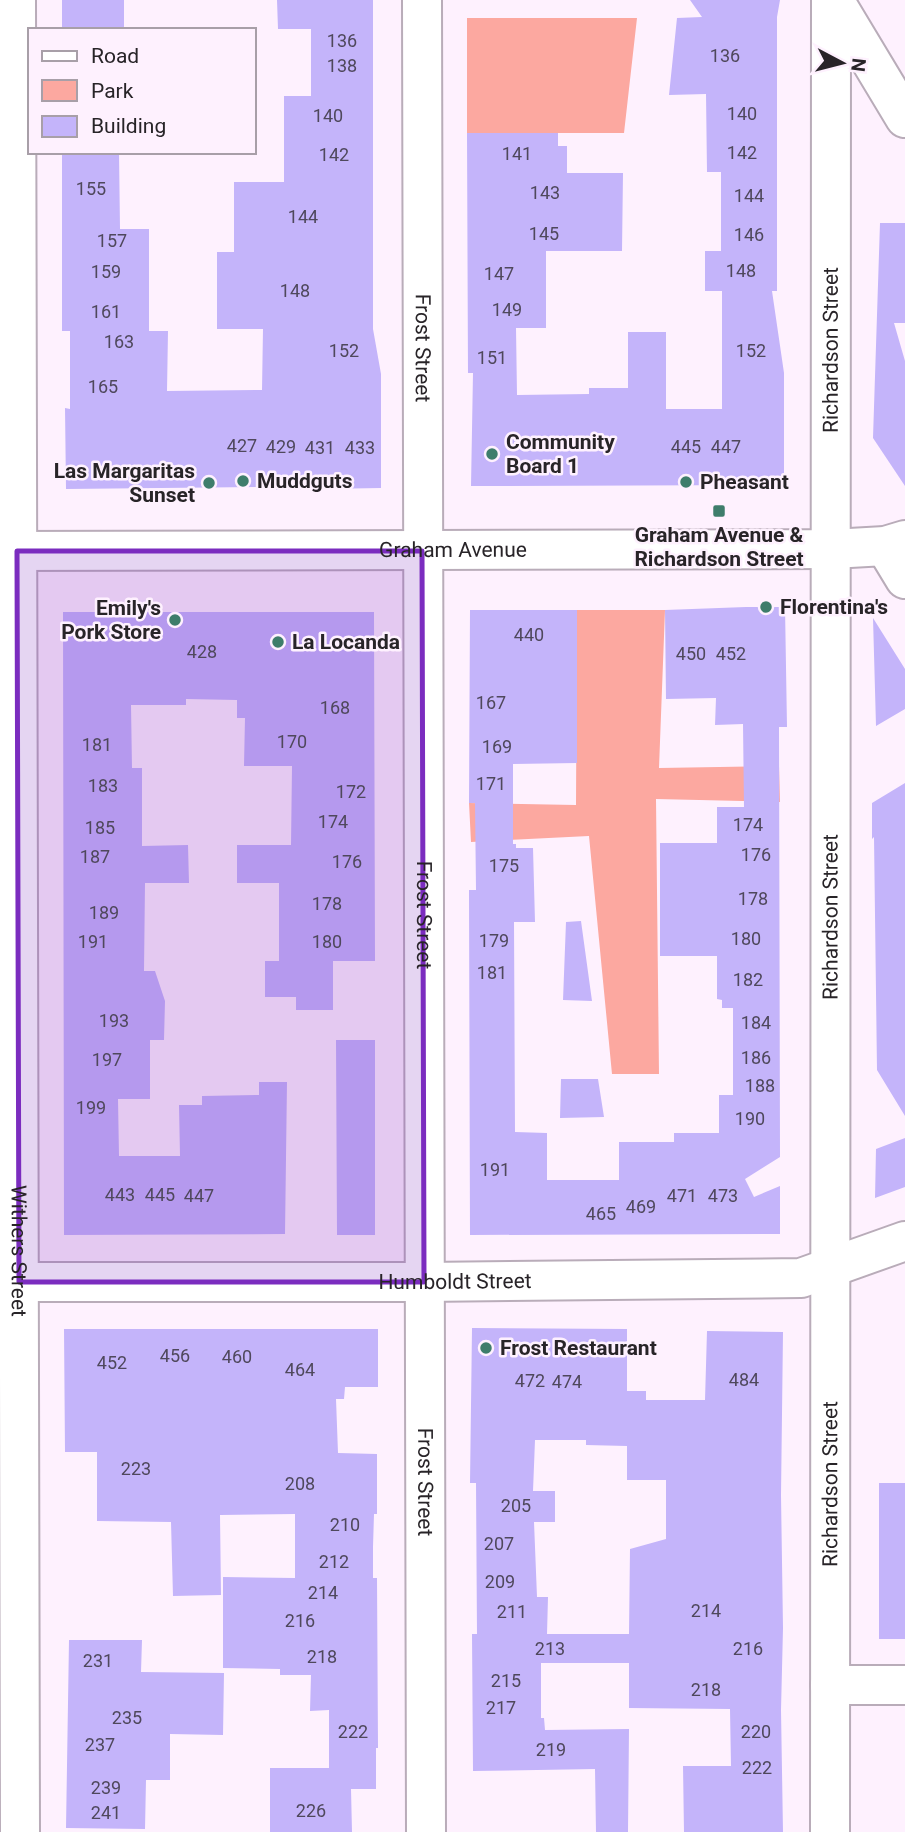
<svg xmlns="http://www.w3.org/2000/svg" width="905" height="1832" font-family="Roboto,sans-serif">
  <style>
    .green { fill: #fca8a0 }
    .building { fill: #c4b4fa; fill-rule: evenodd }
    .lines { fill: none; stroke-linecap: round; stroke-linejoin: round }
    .minor-casing { stroke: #b9acb9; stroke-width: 42 }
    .major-casing { stroke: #b9acb9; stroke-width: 42 }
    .minor { stroke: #fff; stroke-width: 38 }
    .major { stroke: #fff; stroke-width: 38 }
    .marked { fill: #7b2cbf; fill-opacity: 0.2; stroke: #7b2cbf; stroke-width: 5; stroke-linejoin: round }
    .poi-dot { fill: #3e7d6b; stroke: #fef1fe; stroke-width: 2.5 }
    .labels { text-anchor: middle; stroke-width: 5; stroke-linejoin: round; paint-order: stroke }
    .number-label { font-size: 18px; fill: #4f485c }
    .street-label { font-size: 21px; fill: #282428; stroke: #fef1fe }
    .poi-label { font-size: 21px; font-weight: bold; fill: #282428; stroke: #fef1fe; text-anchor: start }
  </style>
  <rect width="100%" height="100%" fill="#fef1fe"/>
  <!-- green -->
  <path class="green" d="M467,18H637L624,133H467Z
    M577,610H665L659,768L779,766L780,802L656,799L659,1074H612L589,836L471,842L469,803L576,805Z"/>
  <!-- building -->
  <path class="building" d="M62,0H124V30H62Z
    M277,0H373V329L381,374V488L261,490V487L66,489L65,408L70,409V331H62V152H119L120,229H149V331H168L167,391L262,390L263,329H217V252H234V182H284V96H311V29H278Z
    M690,0H780L777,17V291H772L784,373V485L471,486L473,373H468L467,133H558V146H567V173H623L622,251H546V328H516L517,395L589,394V388H628V332H666V409H722V291H705V251H721V172H707L706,94L669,95L677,18L702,17Z
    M880,223H905V323H894L905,361V486L873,438Z
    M746,607H785L787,727H779L780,1157L745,1179L754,1197L780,1186V1234L470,1235L469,890H476L475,803H469L470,610H577V763L513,764V844H516V848H533L535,922H514L515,1132L547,1133V1180H619V1142H674V1133H719V1095H733V1008H722V1000L717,999V956H660V843H717V807H744L743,724L715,725L716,698L666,699L665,610Z
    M63,612H374L375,961H333V1010H296V997H265V961H279V883H237V845H291L292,766H244L245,718H237V700L186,699V705H131L132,768H142V846L188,845L189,883H145L144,971H155L165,1001L164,1040H150V1099H118L119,1156H180L179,1105H202V1096L259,1095V1082H287L285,1234L64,1235Z
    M873,618L905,669V709L876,726Z
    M905,783V1116L877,1070L874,837L872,839V803Z
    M581,921L592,1001L563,1000L566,922Z
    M336,1040H375V1235H337Z
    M561,1079H598L604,1117L560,1118Z
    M905,1138V1187L875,1198L876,1149Z
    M472,1328L627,1329V1391H646V1400H705L707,1331L783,1332L781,1495L783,1628L781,1710L783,1832H684L683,1766H731L730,1709L629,1708V1663H541V1718H544L545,1730L629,1729L628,1832H596L595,1769L473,1771L472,1634H477L476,1483H470ZM535,1440H586V1445L627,1446V1480H666V1539L630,1549L629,1634H547L548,1597H537L534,1522H555V1491H533Z
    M64,1329H378V1387H345L344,1399H336L338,1453L377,1454V1514H374L373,1547V1578H377L378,1748H376V1789H351L352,1832H270V1768H329V1710L310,1711L311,1675H280V1669L223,1668V1577L295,1578V1514L220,1515L221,1595L173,1596L171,1522L97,1521V1452H65Z
    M879,1483H905V1639H879Z
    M69,1640H142L141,1672L224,1673L223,1735L170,1734V1780H146L145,1829L66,1828Z"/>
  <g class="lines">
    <!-- minor casing -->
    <g class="minor-casing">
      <g id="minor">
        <path id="s1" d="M16,0L20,1832"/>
        <path id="s2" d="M422,0L426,1832"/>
        <path d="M885,546L905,579"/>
        <path id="s3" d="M0,551L832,549L885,546L905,540"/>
        <path id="s4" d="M0,1282H424L801,1278L905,1241"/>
        <path d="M830,1685H905"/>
        <path id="s5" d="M830,1832L831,0"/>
      </g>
    </g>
    <!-- major casing -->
    <g class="major-casing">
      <path id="major" d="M834,0L905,118"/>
    </g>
    <!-- minor -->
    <use href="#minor" class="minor"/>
    <!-- major -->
    <use href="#major" class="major"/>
  </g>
  <!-- marked area -->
  <path class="marked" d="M17,551H422L424,1282H19Z"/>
  <!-- markers -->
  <g class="poi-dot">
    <circle cx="492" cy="454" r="7"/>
    <circle cx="243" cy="481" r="7"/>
    <circle cx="686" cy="482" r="7"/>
    <circle cx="209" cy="483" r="7"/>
    <rect x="712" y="504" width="14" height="14" rx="3.5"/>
    <circle cx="766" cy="607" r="7"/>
    <circle cx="175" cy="620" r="7"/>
    <circle cx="278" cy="642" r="7"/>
    <circle cx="486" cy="1348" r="7"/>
  </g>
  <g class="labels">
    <!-- number labels -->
    <g class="number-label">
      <text x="342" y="47">136</text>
      <text x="725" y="62">136</text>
      <text x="342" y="72">138</text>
      <text x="742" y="120">140</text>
      <text x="328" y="122">140</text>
      <text x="742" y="159">142</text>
      <text x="517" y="160">141</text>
      <text x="334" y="161">142</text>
      <text x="91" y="195">155</text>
      <text x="545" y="199">143</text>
      <text x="749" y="202">144</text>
      <text x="303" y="223">144</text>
      <text x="544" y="240">145</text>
      <text x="749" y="241">146</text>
      <text x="112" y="247">157</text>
      <text x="741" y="277">148</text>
      <text x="106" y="278">159</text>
      <text x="499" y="280">147</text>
      <text x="295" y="297">148</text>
      <text x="507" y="316">149</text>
      <text x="106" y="318">161</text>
      <text x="119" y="348">163</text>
      <text x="344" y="357">152</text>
      <text x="751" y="357">152</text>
      <text x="492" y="364">151</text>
      <text x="103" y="393">165</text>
      <text x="242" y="452">427</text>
      <text x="281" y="453">429</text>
      <text x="686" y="453">445</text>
      <text x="726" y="453">447</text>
      <text x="320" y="454">431</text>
      <text x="360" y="454">433</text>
      <text x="529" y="641">440</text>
      <text x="202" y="658">428</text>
      <text x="691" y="660">450</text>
      <text x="731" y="660">452</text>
      <text x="491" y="709">167</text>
      <text x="335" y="714">168</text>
      <text x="292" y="748">170</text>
      <text x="97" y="751">181</text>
      <text x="497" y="753">169</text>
      <text x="491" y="790">171</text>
      <text x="103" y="792">183</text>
      <text x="351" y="798">172</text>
      <text x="333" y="828">174</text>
      <text x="748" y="831">174</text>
      <text x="100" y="834">185</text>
      <text x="756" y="861">176</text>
      <text x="95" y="863">187</text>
      <text x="347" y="868">176</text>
      <text x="504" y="872">175</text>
      <text x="753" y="905">178</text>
      <text x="327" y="910">178</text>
      <text x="104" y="919">189</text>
      <text x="746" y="945">180</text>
      <text x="494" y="947">179</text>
      <text x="93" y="948">191</text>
      <text x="327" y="948">180</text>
      <text x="492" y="979">181</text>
      <text x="748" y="986">182</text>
      <text x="114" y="1027">193</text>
      <text x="756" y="1029">184</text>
      <text x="756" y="1064">186</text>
      <text x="107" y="1066">197</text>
      <text x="760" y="1092">188</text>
      <text x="91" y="1114">199</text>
      <text x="750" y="1125">190</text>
      <text x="495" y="1176">191</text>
      <text x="120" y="1201">443</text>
      <text x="160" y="1201">445</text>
      <text x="199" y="1202">447</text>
      <text x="682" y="1202">471</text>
      <text x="723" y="1202">473</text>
      <text x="641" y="1213">469</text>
      <text x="601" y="1220">465</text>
      <text x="175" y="1362">456</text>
      <text x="237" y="1363">460</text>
      <text x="112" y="1369">452</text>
      <text x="300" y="1376">464</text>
      <text x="744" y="1386">484</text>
      <text x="530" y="1387">472</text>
      <text x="567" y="1388">474</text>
      <text x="136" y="1475">223</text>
      <text x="300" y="1490">208</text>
      <text x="516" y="1512">205</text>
      <text x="345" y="1531">210</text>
      <text x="499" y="1550">207</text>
      <text x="334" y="1568">212</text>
      <text x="500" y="1588">209</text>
      <text x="323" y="1599">214</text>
      <text x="706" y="1617">214</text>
      <text x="512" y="1618">211</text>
      <text x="300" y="1627">216</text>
      <text x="550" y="1655">213</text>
      <text x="748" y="1655">216</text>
      <text x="322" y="1663">218</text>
      <text x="98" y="1667">231</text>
      <text x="506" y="1687">215</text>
      <text x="706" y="1696">218</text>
      <text x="501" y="1714">217</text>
      <text x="127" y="1724">235</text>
      <text x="353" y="1738">222</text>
      <text x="756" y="1738">220</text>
      <text x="100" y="1751">237</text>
      <text x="551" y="1756">219</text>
      <text x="757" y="1774">222</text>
      <text x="106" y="1794">239</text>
      <text x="311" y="1817">226</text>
      <text x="106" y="1819">241</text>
    </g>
    <!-- street labels -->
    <g class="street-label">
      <text dy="7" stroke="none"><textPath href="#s2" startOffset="348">Frost Street</textPath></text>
      <text dy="7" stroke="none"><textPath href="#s5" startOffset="1482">Richardson Street</textPath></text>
      <text dy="7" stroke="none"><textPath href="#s3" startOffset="453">Graham Avenue</textPath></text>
      <text dy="7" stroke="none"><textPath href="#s2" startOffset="915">Frost Street</textPath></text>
      <text dy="7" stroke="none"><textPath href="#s5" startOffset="915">Richardson Street</textPath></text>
      <text dy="7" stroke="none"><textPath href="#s1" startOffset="1251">Withers Street</textPath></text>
      <text dy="7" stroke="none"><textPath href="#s4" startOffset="455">Humboldt Street</textPath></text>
      <text dy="7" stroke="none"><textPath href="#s2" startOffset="1482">Frost Street</textPath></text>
      <text dy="7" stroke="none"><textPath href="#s5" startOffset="348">Richardson Street</textPath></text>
    </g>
    <!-- poi labels -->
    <g class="poi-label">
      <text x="506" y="449">Community<tspan x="506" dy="24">Board 1</tspan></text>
      <text x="195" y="478" text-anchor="end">Las Margaritas<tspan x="195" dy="24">Sunset</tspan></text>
      <text x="257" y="488">Muddguts</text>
      <text x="700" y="489">Pheasant</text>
      <text x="719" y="542" text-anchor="middle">Graham Avenue &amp;<tspan x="719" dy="24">Richardson Street</tspan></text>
      <text x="780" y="614">Florentina's</text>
      <text x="161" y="615" text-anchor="end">Emily's<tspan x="161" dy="24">Pork Store</tspan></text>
      <text x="292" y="649">La Locanda</text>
      <text x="500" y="1355">Frost Restaurant</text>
    </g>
  </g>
  <!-- legend -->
  <rect x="28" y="28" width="228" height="126" fill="#fef1fe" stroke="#a89fa8" stroke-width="2"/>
  <rect x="42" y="51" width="35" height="10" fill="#ffffff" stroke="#a89fa8" stroke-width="2"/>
  <text x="91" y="63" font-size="21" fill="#282428">Road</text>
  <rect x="42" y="80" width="35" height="21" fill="#fca8a0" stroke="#a89fa8" stroke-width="2"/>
  <text x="91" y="98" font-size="21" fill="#282428">Park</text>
  <rect x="42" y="116" width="35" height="21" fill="#c4b4fa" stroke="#a89fa8" stroke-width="2"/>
  <text x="91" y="133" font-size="21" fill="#282428">Building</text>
  <!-- north arrow -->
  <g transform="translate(842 63) rotate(97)" stroke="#fef1fe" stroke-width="5" paint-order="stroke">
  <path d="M0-5L12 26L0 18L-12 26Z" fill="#282428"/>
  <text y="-10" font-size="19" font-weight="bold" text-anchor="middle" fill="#282428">N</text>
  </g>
</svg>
